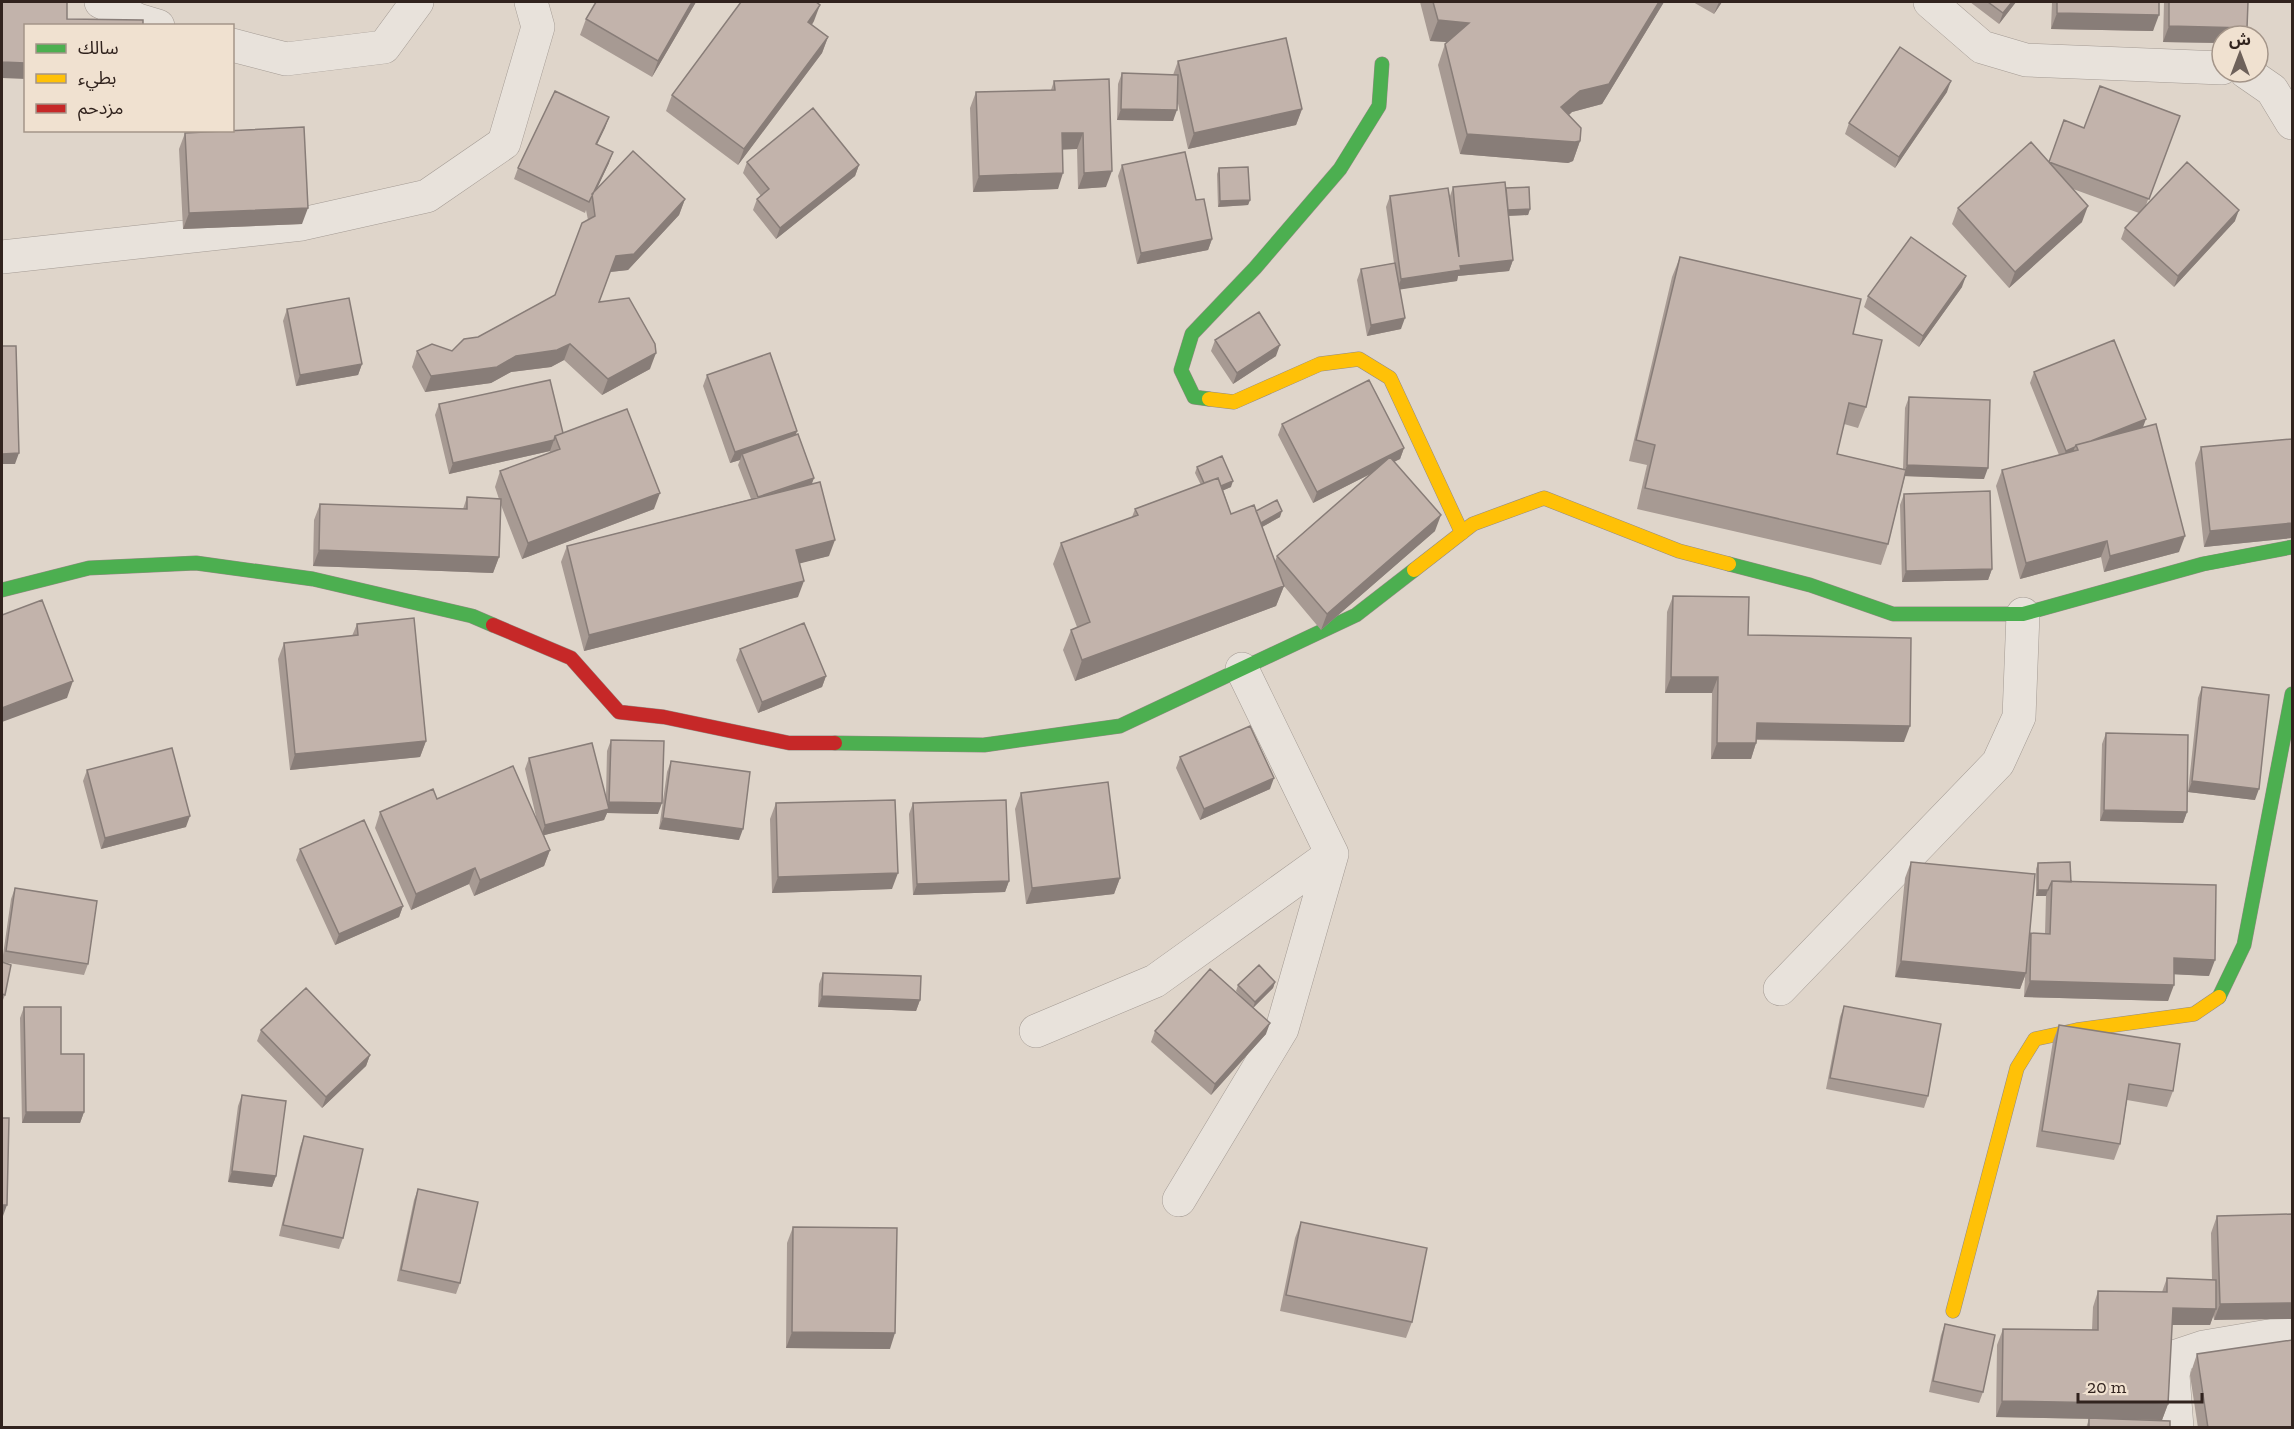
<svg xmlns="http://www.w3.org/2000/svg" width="2294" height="1429" font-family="'Zilla Slab','Noto Sans Arabic',serif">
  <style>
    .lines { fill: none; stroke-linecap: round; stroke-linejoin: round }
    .street-casing { stroke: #a49b94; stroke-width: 34 }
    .fast-casing { stroke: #948b84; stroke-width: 15 }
    .slow-casing { stroke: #948b84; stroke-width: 15 }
    .jam-casing { stroke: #948b84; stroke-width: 15 }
    .street { stroke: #e8e2db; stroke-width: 33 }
    .fast { stroke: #4caf50; stroke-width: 14 }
    .slow { stroke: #ffc107; stroke-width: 14 }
    .jam { stroke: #c62828; stroke-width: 14 }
    .wall { fill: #a79a93 }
    .shaded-wall { fill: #887d78 }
    .building { fill: #c2b3ab; stroke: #887d78; stroke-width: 1.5 }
  </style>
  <rect width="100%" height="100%" fill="#dfd5ca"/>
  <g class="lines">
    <!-- street casing -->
    <g class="street-casing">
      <path id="street" d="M101,2L138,20L158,26
        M1930,2L1982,47L2026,60L2222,68
        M232,45L286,59L384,47L417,2
        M2246,72L2272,90L2292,123
        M2,257L302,224L427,196L504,143L538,27L531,2
        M1780,989L1998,763L2019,717L2023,614
        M1036,1031L1155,981L1332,854
        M1179,1200L1282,1029L1332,854L1242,669
        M2177,1428L2173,1375L2177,1356L2204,1347L2292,1332"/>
    </g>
    <!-- fast casing -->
    <g class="fast-casing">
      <path id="fast" d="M1209,399L1194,397L1181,370L1192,334L1255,268L1340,169L1379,106L1382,64
        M1729,564L1810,585L1893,614H2023L2203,564L2292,547
        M2,590L89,568L196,563L313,579L472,616L493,625
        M835,743L984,745L1120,726L1356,615L1414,570
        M2219,997L2244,945L2292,694"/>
    </g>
    <!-- slow casing -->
    <g class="slow-casing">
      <path id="slow" d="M1209,399L1234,402L1320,364L1359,359L1390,378L1462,533
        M1414,570L1473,524L1544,498L1679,551L1729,564
        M1953,1311L2017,1068L2035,1039L2077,1030L2194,1014L2219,997"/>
    </g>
    <!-- jam casing -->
    <g class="jam-casing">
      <path id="jam" d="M493,625L571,658L619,712L664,717L789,743H835"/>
    </g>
    <!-- street -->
    <use href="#street" class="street"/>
    <!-- fast -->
    <use href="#fast" class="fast"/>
    <!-- slow -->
    <use href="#slow" class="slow"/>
    <!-- jam -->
    <use href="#jam" class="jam"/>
  </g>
  <!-- wall -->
  <path class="wall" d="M596,2H696L652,77L580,35L586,19Z
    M1420,2H1664L1602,104L1572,112L1569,115L1580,141L1573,161L1568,163L1460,154L1438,65L1445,44L1448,42L1430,41Z
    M1693,2H1722L1714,14Z
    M1970,2H2016L1999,24Z
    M2052,2H2159L2153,31L2051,29Z
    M2164,2H2248L2222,36V43L2163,42Z
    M814,21L812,25L828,37L822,53L738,165L666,111L672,95Z
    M1178,61L1302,109L1296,125L1188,149L1177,99L1173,121L1117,120L1118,84L1122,73L1173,75Z
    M1109,79L1106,187L1078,189L1077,149H1062L1058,189L973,192L970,108L976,92L1051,90L1054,81Z
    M1947,92L1895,168L1845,134L1849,123Z
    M2180,116L2146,205L2235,221L2174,287L2121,239L2125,228L2139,213L2073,189L2082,222L2009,288L1952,224L1958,208L2049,162L2084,128Z
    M609,117L597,144L609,163L596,190L685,199L679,215L628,270L610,272L599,302L650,369L602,395L564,360L551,367L511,372L491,383L425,392L412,367L417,351H452L555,295L588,220L586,210L585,213L514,179L518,168Z
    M185,133L302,224L183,229L179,149Z
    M747,162L859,165L855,176L776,239L753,210L757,199L761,196L743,173Z
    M1122,165L1196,200L1212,239L1208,250L1137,264L1118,176Z
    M1219,168L1250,200L1248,205L1218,207L1217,174Z
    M1453,187L1506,188L1530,209L1528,215L1509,216L1513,260L1509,271L1458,276L1457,281L1400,289L1401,329L1367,336L1357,280L1361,269L1394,263L1386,207L1390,196H1450Z
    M1680,257L1853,334L1866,407L1858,428L1844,424L1837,454L1903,469L1905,408L1909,397L1984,479L1905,476L1888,544L1881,565L1637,509L1647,465L1629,461L1672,277Z
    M1962,287L1919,347L1864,307L1868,296Z
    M287,309L362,364L358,375L296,386L283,321Z
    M1215,340L1276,356L1233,384L1211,351Z
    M2034,372L2143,427L2179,552L2104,572L2101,557L2020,579L1996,486L2002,470L2059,455L2030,383Z
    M707,375L797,431L796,434L814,478L811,484L829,556L799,563L798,597L584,651L561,562L567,546L751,499L738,465L740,460L730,463L703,386Z
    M439,404L563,433L654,509L522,559L501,505L499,557L493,573L313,566L314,520L320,504L463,509L467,497L499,499L495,487L500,471L549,453L550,451L449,474L435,415Z
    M1282,424L1404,448L1400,459L1394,461L1435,531L1321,630L1284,586L1276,606L1075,681L1063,650L1071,630L1077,627L1053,564L1061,543L1132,517L1135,509L1201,485L1195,473L1197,467L1231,487L1223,490L1231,514L1256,511L1280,517L1262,527L1275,561L1277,556L1372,473L1313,503L1278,435Z
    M2292,439V538L2204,547L2195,463L2201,447Z
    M1904,494L1992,569L1988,580L1902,582L1900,505Z
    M1673,596L1748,635L1904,742L1757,740L1756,743L1751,759H1711L1712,693H1665L1667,612Z
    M357,624L426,741L420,757L290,770L278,659L284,643L352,636Z
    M740,649L826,676L822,687L758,713L736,660Z
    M2202,687L2255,800L2188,792L2198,698Z
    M2106,733L2187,812L2183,823L2100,821L2102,744Z
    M611,740L658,814L607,813L604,820L544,835L550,850L544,866L474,896L469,884L411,910L375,828L380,812L437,799L537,821L525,769L529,758L606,797L607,751Z
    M1180,757L1270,789L1200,820L1176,768Z
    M671,761L739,840L659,829L667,772Z
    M87,770L186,827L101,849L83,781Z
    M1021,793L1120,878L1114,894L1026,904L1015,809Z
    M776,803L892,889L772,893L770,819Z
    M913,803L1009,881L1005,892L913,895L909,814Z
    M300,849L403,906L399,917L335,945L296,860Z
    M1911,862L2029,938L2031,933H2045L2046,896H2036V869L2038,863L2071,882L2209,976L2174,974L2168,1001L2024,997L2025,976L2020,989L1895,977L1905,878Z
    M15,888L88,964L84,975L2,962L11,899Z
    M2,962L5,995L3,1000H2Z
    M823,973L920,1000L916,1011L818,1007L819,984Z
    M1275,982L1273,988L1253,1008L1266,1034L1211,1095L1151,1042L1155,1031L1249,1005L1236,991L1238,985Z
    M1844,1006L1928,1096L1924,1108L1826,1089L1840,1017Z
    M24,1007L61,1054L84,1112L80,1123H22L20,1018Z
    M2059,1025L2173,1091L2167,1107L2127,1100L2120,1144L2114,1160L2036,1147L2053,1041Z
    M261,1030L370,1055L366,1066L322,1108L257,1041Z
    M242,1095L276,1176L272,1187L228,1182L238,1106Z
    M304,1136L343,1238L339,1249L279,1236L300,1147Z
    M418,1189L460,1283L456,1294L397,1281L414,1200Z
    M2292,1214L2214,1320L2213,1315L2210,1325H2172L2168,1404L2162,1420L2113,1419L2089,1428H2086L2089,1419L1996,1417L1997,1345L2003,1329L2092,1330L2093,1307L2098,1291L2162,1292L2167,1278L2212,1280L2211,1233L2217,1216Z
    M1301,1222L1412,1322L1406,1338L1280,1311L1295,1238Z
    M793,1227L890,1349L786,1348L787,1243Z
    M1945,1324L1983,1392L1979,1403L1929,1392L1941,1335Z
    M2197,1354L2292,1428H2198L2190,1375Z"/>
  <!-- shaded-wall -->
  <path class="shaded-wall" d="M692,2H696L652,77L658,61Z
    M1659,2H1664L1602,104L1572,112L1554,128L1561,107Z
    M1719,2H1722L1714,14Z
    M2012,2H2016L1999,24L2003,13Z
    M820,5L814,21L802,38L808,22Z
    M2057,13L2159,15L2153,31L2051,29Z
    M1438,20L1469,23L1462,43L1430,41Z
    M2169,26L2247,28L2244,36H2222V43L2163,42Z
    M828,37L822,53L738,165L744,149Z
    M2,62L26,63V79L2,78Z
    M1951,81L1947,92L1895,168L1899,157Z
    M1121,109L1177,110L1173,121L1117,120Z
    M1302,109L1296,125L1188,149L1194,133Z
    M609,117L605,128L592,155L596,144Z
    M1062,133H1083L1077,149L1056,150Z
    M1467,134L1580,141L1573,161L1568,163L1460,154Z
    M613,152L609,163L593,197L592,195Z
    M859,165L855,176L776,239L780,228Z
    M1112,171L1106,187L1078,189L1084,173Z
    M1063,173L1058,189L973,192L979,176Z
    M685,199L679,215L628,270L610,272L616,256Z
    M1250,200L1248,205L1218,207L1220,201Z
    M2088,206L2082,222L2009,288L2015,272Z
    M308,208L302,224L183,229L189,213Z
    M1530,209L1528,215L1504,216L1506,210Z
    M2239,210L2235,221L2174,287L2178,276Z
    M1212,239L1208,250L1137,264L1141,253Z
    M1513,260L1509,271L1458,276L1457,281L1397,290L1401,279L1460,266Z
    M1966,276L1962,287L1919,347L1923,336Z
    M1405,318L1401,329L1367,336L1371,325Z
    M570,344L564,360L551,367L511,372L491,383L425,392L431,376Z
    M1280,345L1276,356L1233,384L1237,373Z
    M656,353L650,369L602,395L608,379Z
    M362,364L358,375L296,386L300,375Z
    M2146,419L2142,430L2078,450L2077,446Z
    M797,431L793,442L742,454L740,460L730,463L735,452Z
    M554,440L550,451L449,474L453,463Z
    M2075,447L2071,458L2062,462L2066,451Z
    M1404,448L1400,459L1313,503L1317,492Z
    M19,453L15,464H2V454Z
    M1907,465L1988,468L1984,479L1903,476Z
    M814,478L810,489L758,498Z
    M1233,481L1231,487L1206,498L1208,492Z
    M660,493L654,509L522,559L528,543Z
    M1282,511L1280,517L1255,531L1257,525Z
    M1441,515L1435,531L1321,630L1327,614Z
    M2292,523V538L2204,547L2210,531Z
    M2185,536L2179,552L2104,572L2110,556Z
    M835,540L829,556L790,566L796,550Z
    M2107,541L2101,557L2020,579L2026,563Z
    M319,550L499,557L493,573L313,566Z
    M1992,569L1988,580L1902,582L1906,571Z
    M804,581L798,597L584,651L589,635Z
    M1284,586L1276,606L1075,681L1082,660Z
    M826,676L822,687L758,713L762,702Z
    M1671,677H1718L1712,693H1665Z
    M73,681L67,698L2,722V708Z
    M1757,723L1910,726L1904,742L1751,739Z
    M426,741L420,757L290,770L295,754Z
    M1717,743H1756L1751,759H1711Z
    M1274,778L1270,789L1200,820L1204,809Z
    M2192,781L2259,789L2255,800L2188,792Z
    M609,802L662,803L658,814L607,813L604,820L541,836L545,825L606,809Z
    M2104,810L2187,812L2183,823L2100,821Z
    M190,816L186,827L101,849L105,838Z
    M663,818L743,829L739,840L659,829Z
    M550,850L544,866L474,896L480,880Z
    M475,868L469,884L411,910L416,894Z
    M898,873L892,889L772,893L778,877Z
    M1120,878L1114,894L1026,904L1032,888Z
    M1009,881L1005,892L913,895L917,884Z
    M2038,890H2048L2046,896H2036Z
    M403,906L399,917L335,945L339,934Z
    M2174,958L2215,960L2209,976L2168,974Z
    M1901,961L2026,973L2020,989L1895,977Z
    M2030,981L2174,985L2168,1001L2024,997Z
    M1275,982L1273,988L1253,1008L1255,1002Z
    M822,996L920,1000L916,1011L818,1007Z
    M1270,1023L1266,1034L1211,1095L1215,1084Z
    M370,1055L366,1066L322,1108L326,1097Z
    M26,1112H84L80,1123H22Z
    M232,1171L276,1176L272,1187L228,1182Z
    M2,1205H7L3,1216H2Z
    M2292,1303V1319L2214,1320L2220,1304Z
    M2173,1308L2216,1309L2210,1325H2167Z
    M792,1332L895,1333L890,1349L786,1348Z
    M2002,1401L2168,1404L2162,1420L1996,1417Z"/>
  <!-- building -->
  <path class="building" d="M2,2H67V19L143,20V26H26V63L2,62Z
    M596,2H692L658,61L586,19Z
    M741,2H816L820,5L808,22L828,37L744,149L672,95Z
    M1433,2H1659L1609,84L1580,91L1561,107L1581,128L1580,141L1575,142L1467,134L1445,44L1469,23L1438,20Z
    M1988,2H2012L2003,13Z
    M2057,2H2159V15L2057,13Z
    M2169,2H2248L2247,28L2169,26Z
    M1286,38L1302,109L1194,133L1178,61Z
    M1900,47L1951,81L1899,157L1849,123Z
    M1122,73L1178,75L1177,110L1121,109Z
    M1109,79L1112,171L1084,173L1083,133H1062L1063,173L979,176L976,92L1055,90L1054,81Z
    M2100,86L2180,116L2149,199L2049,162L2064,120L2084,128Z
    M555,91L609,117L596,144L613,152L589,202L518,168Z
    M813,108L859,165L780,228L757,199L769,189L747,162Z
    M304,127L308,208L189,213L185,133Z
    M2031,142L2088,206L2015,272L1958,208Z
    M633,151L685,199L634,254L616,256L599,302L629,298L655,344L656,353L608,379L570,344L557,350L516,356L497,367L431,376L417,351L432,344L452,351L464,339L478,337L555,295L582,223L595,216L592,194Z
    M1185,152L1196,200L1204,199L1212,239L1141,253L1122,165Z
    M2187,162L2239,210L2178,276L2125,228Z
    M1248,167L1250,200L1220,201L1219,168Z
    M1505,182L1513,260L1460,266L1461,270L1401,279L1390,196L1448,188L1459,257L1453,187Z
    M1529,187L1530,209L1508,210L1506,188Z
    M1911,237L1966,276L1923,336L1868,296Z
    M1680,257L1861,299L1853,334L1882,340L1866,407L1849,403L1837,454L1906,470L1888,544L1645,488L1655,445L1636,440Z
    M1395,263L1405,318L1371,325L1361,269Z
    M349,298L362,364L300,375L287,309Z
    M1259,312L1280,345L1237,373L1215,340Z
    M2114,340L2146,419L2091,441L2076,445L2075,447L2066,451L2034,372Z
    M2,346H16L19,453L2,454Z
    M770,353L797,431L735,452L707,375Z
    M550,380L563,433L555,436L554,440L453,463L439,404Z
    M1369,380L1404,448L1317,492L1282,424Z
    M1909,397L1990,400L1988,468L1907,465Z
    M627,409L660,493L528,543L500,471L560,449L555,436Z
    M2156,424L2185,536L2110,556L2107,541L2026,563L2002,470L2078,450L2076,445Z
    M798,434L814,478L758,497L742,454Z
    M2292,439V523L2210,531L2201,447Z
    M1222,456L1233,481L1221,486L1218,478L1204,483L1197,467Z
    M1390,457L1441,515L1327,614L1277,556Z
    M1218,478L1231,514L1254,505L1284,586L1082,660L1071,630L1090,622L1061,543L1138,515L1135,509Z
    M820,482L835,540L796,550L804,581L589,635L567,546Z
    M1990,491L1992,569L1906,571L1904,494Z
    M467,497L501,499L499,557L319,550L320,504L467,509Z
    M1277,500L1282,511L1261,523L1256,511Z
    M1673,596L1749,597L1748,635L1911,638L1910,726L1757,723L1756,743H1717L1718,677H1671Z
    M42,600L73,681L2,708V615Z
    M414,618L426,741L295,754L284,643L358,635L357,624Z
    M804,623L826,676L762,702L740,649Z
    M2202,687L2269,695L2259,789L2192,781Z
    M1250,726L1274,778L1204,809L1180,757Z
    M2106,733L2188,735L2187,812L2104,810Z
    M611,740L664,741L662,803L609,802Z
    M592,743L609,809L545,825L529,758Z
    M172,748L190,816L105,838L87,770Z
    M671,761L750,772L743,829L663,818Z
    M513,766L550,850L480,880L475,868L416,894L380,812L433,789L437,799Z
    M1108,782L1120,878L1032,888L1021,793Z
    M895,800L898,873L778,877L776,803Z
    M1006,800L1009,881L917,884L913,803Z
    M364,820L403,906L339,934L300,849Z
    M1911,862L2035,874L2026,973L1901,961Z
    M2070,862L2071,882L2052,881L2048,890H2038V863Z
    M2052,881L2216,885L2215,960L2174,958V985L2030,981L2031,933L2050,934Z
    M15,888L97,901L88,964L6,951Z
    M2,962L11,965L5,995L2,994Z
    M1259,965L1275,982L1255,1002L1238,985Z
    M1210,969L1270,1023L1215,1084L1155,1031Z
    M823,973L921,976L920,1000L822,996Z
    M306,988L370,1055L326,1097L261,1030Z
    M1844,1006L1941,1024L1928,1096L1830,1078Z
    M24,1007H61V1054H84V1112H26Z
    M2059,1025L2180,1044L2173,1091L2129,1084L2120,1144L2042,1131Z
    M242,1095L286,1101L276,1176L232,1171Z
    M2,1118H9L7,1205H2Z
    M304,1136L363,1149L343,1238L283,1225Z
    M418,1189L478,1202L460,1283L401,1270Z
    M2292,1214V1303L2220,1304L2217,1216Z
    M1301,1222L1427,1248L1412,1322L1286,1295Z
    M793,1227L897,1228L895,1333L792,1332Z
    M2167,1278L2216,1280V1309L2173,1308L2168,1404L2002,1401L2003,1329L2098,1330V1291L2167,1292Z
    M1945,1324L1995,1335L1983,1392L1933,1381Z
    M2292,1340V1428H2208L2197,1354Z
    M2089,1418L2170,1421V1428H2089Z"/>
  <!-- border -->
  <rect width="2294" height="1429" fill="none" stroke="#31231e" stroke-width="6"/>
  <!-- legend -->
  <rect x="24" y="24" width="210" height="108" fill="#f0e1d0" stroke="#a49589" stroke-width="1.5"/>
  <rect x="36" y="44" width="30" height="9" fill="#4caf50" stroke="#a49589" stroke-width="1.5"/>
  <text x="78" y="54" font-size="18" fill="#31231e">سالك</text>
  <rect x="36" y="74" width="30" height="9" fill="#ffc107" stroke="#a49589" stroke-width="1.5"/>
  <text x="78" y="84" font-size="18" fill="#31231e">بطيء</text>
  <rect x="36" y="104" width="30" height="9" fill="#c62828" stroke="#a49589" stroke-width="1.5"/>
  <text x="78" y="114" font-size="18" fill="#31231e">مزدحم</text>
  <!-- north arrow -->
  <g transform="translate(2240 54)"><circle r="28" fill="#f0e1d0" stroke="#a49589" stroke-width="1.5"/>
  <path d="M0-4.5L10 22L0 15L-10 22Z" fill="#6e615a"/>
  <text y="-9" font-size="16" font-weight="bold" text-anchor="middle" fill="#31231e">ش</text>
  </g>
  <!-- scale -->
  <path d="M2078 1393v9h124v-9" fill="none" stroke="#31231e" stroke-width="3"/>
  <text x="2087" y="1393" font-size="18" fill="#31231e" stroke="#f0e1d0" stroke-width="4.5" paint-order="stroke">20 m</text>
</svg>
